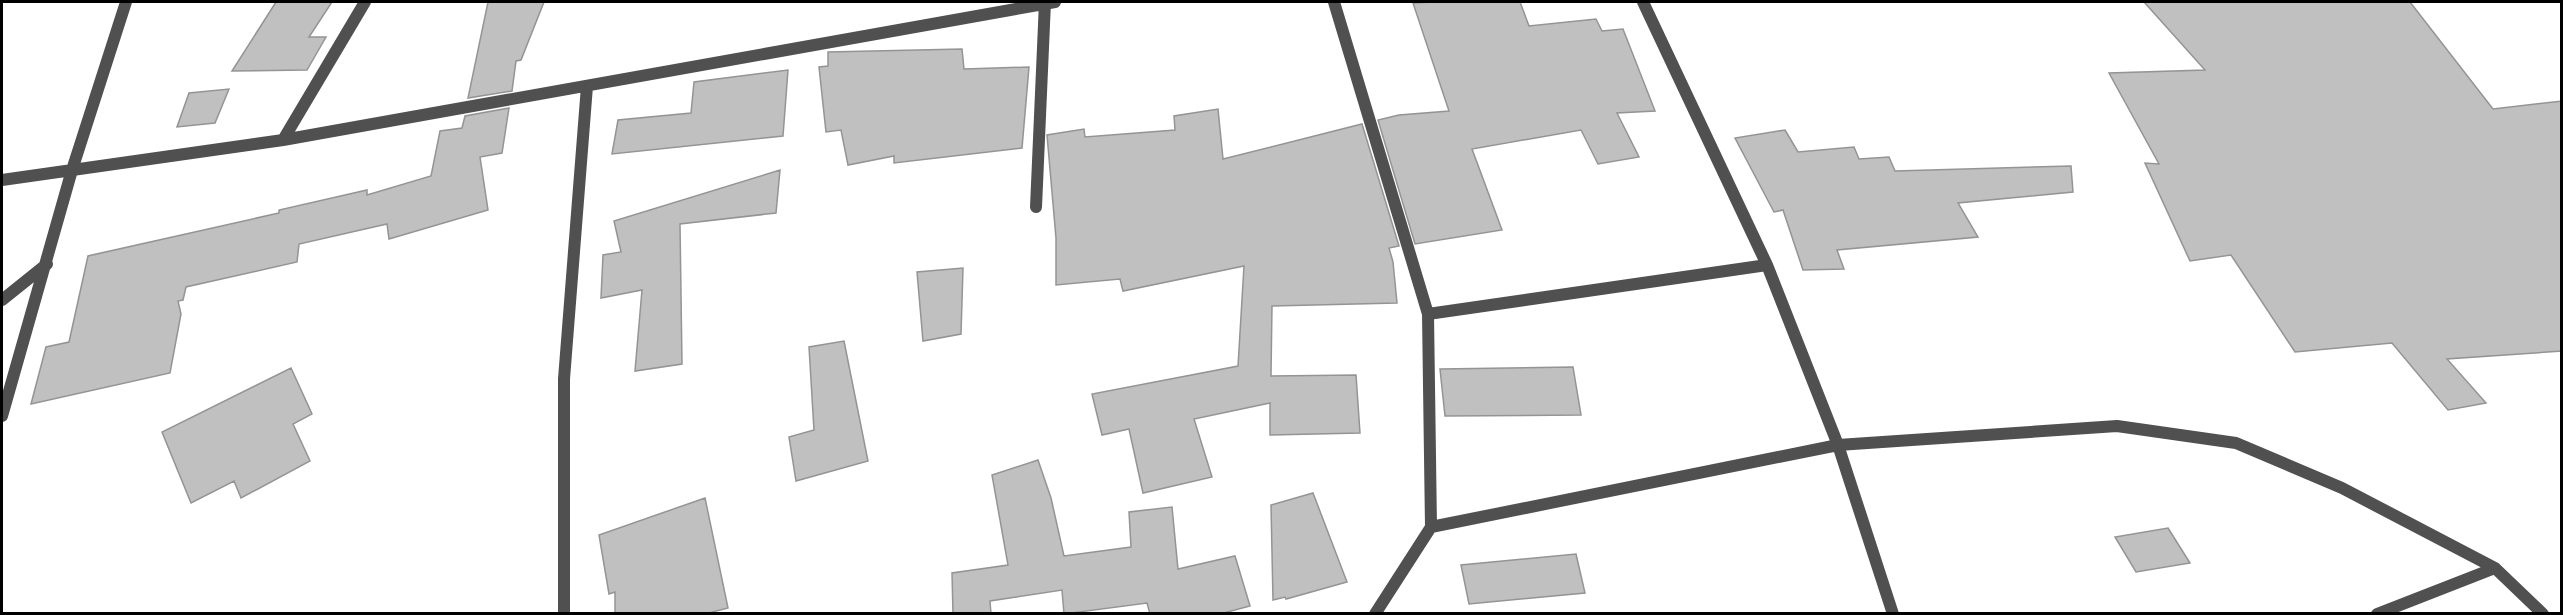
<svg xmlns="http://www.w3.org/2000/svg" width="2563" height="615" font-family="Lato,sans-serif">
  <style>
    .building { fill: #c0c0c0; stroke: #949494; stroke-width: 1.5 }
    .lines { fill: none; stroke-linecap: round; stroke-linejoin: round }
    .minor { stroke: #505050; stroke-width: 12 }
  </style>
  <rect width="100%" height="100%" fill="#fff"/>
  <!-- building -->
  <path class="building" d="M276,2H332L309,37H326L307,70L232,71Z
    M488,2H544L521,60L516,61L512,91L468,98Z
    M1434,2H1520L1529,26L1596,19L1602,31L1623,29L1655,111L1617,113L1639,157L1598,164L1581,130L1472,149L1502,230L1415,244L1378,120L1399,115L1449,111L1413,3Z
    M2144,2H2410L2493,109L2562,101V351L2447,359L2486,403L2448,410L2392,343L2295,352L2231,255L2190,261L2145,163L2159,164L2109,73L2205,70Z
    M962,49L964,69L1029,67L1022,148L894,163V156L848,165L841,130L826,132L819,67L828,66V52Z
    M788,70L783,136L612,154L618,120L691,113L694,82Z
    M229,89L215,123L177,127L189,93Z
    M509,108L502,153L480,157L488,210L389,239L387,224L299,244L297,262L186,287L183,300L178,301L181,314L170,373L31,404L46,347L69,342L88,256L279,213V210L367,190V195L431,176L440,131L462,128L465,116Z
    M1218,109L1223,159L1362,124L1399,246L1389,248L1393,262L1397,303L1272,306L1271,376L1356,375L1360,433L1270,435V403L1194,419L1212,477L1143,493L1129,429L1102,435L1092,394L1238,366L1244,266L1123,291L1120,279L1056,285V238L1047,135L1084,129L1085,137L1175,130L1174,116Z
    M1785,130L1798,152L1854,147L1859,159L1889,157L1895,171L2071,166L2073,192L1958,203L1978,237L1837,250L1844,269L1803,270L1783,210L1774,212L1735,138Z
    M780,170L776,213L680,224L682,364L635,371L642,290L601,298L603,255L621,252L614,221Z
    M963,268L961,334L923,341L917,272Z
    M844,341L868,461L796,481L789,437L814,430L809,347Z
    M1573,367L1581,415L1445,416L1440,369Z
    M291,368L312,414L293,424L310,461L241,498L234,481L191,503L162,432Z
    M1038,460L1051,498L1064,556L1131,547L1129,512L1172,507L1178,569L1235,556L1250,606L1220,614H1150L1147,603L1064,614L1062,590L990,601L991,614H953L952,573L1008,565L992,475Z
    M1313,493L1347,582L1286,599L1285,597L1273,600L1271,505Z
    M705,498L728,608L705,614H615V592L609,594L599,535Z
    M2168,528L2190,563L2136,572L2115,537Z
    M1576,554L1585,593L1469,604L1461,565Z"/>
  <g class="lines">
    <!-- minor -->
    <path class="minor" d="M1334,2L1428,314L1767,265
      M1643,2L1767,265L1838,445L1893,614
      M283,140L365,2
      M2,180L283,140L1055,2
      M1036,207L1045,2
      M2,300L47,264
      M1428,314L1431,527
      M2,416L72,170L126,2
      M564,614V379L587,86
      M1375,614L1431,527L1838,445L2117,426L2236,443L2342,488L2495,568L2543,614
      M2377,614L2495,568"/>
  </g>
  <!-- border -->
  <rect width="2563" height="615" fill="none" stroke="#000000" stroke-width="6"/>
</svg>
